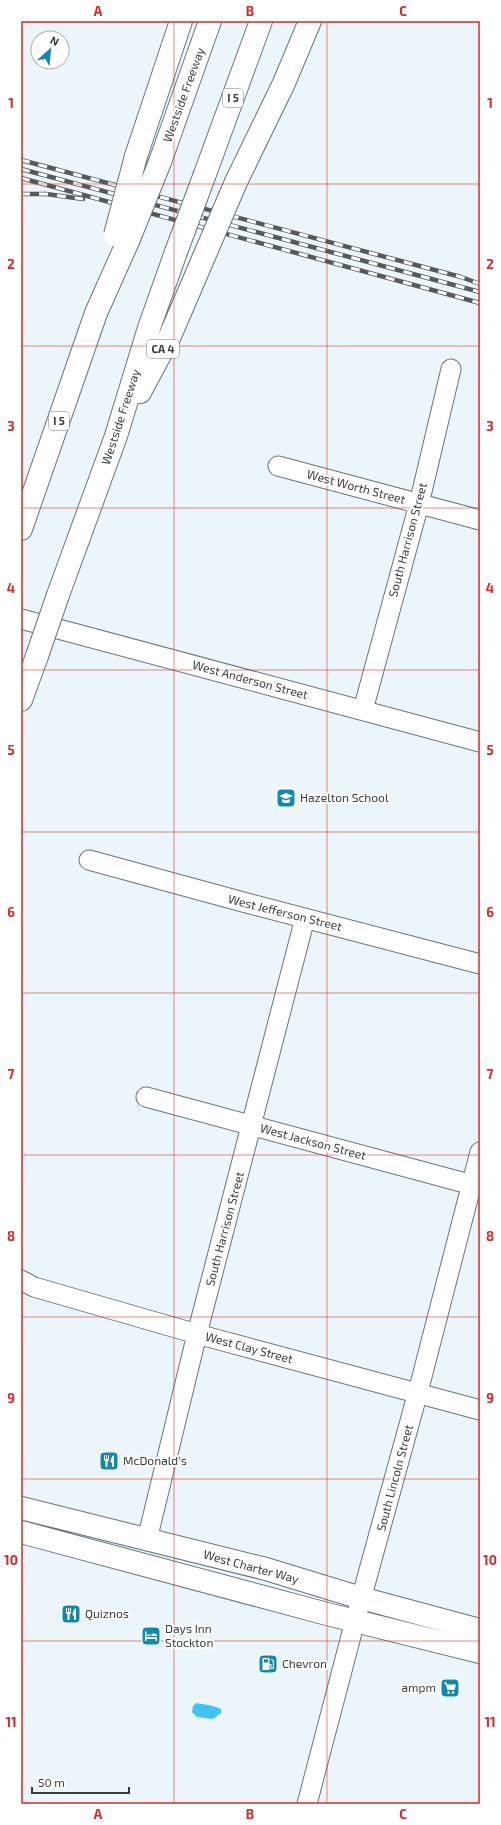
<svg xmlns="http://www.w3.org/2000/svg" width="501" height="1825" font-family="'Exo 2',sans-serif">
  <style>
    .water { fill: #40c3f0 }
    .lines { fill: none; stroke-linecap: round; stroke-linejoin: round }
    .minor-casing { stroke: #6a7478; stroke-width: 21 }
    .major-casing { stroke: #6a7478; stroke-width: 24 }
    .highway-casing { stroke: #6a7478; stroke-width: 24 }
    .minor { stroke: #fff; stroke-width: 19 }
    .major { stroke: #fff; stroke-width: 22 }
    .highway { stroke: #fff; stroke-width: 22 }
    .rail-casing { stroke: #555a5d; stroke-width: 4.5 }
    .rail { stroke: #fff; stroke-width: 3; stroke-dasharray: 9; stroke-linecap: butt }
    .highway-bridge-casing { stroke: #6a7478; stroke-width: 24; stroke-linecap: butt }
    .highway-bridge { stroke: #fff; stroke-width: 22 }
    .grid { fill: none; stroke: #d62828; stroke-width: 1; stroke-opacity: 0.55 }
    .labels { text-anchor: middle; stroke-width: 4; stroke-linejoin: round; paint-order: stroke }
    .shield { fill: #fff; stroke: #747678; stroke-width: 1 }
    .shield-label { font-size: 11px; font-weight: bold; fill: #383c3e }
    .street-label { font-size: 12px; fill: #383c3e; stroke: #fff }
    .poi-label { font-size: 12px; fill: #383c3e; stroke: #fff; text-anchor: start }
    .neatline { fill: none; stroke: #d62828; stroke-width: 1.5 }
    .grid-label { font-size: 13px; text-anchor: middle; font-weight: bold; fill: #d62828 }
  </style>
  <rect width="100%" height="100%" fill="#ebf5fa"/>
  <!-- water -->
  <path class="water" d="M196,1703C202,1704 216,1706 221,1709V1713L213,1719L197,1717L192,1712L193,1706Z"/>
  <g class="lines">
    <!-- minor casing -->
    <g class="minor-casing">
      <path id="minor" d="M278,466L480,520
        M21,619L480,742
        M363,710L419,504L451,369
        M89,860L243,902L480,964
        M146,1097L480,1187
        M21,1280L34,1287L197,1334L480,1410
        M147,1540L197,1334L305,918
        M307,1804L355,1621L418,1392L480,1152"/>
    </g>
    <!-- major casing -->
    <g class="major-casing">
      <path id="major" d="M21,1508L266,1569L361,1598L480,1630
        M21,1532L327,1614L480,1652"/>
    </g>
    <!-- highway casing -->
    <g class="highway-casing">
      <path id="highway" d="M136,156L181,21
        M160,162L210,21
        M205,174L261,21
        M236,182L284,83L310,21
        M140,392L170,336L203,259
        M21,529L96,313L129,239
        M58,595L116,436L149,328L176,252
        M21,700L37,656"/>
    </g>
    <!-- minor -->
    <use href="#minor" class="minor"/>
    <!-- major -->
    <use href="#major" class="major"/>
    <!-- highway -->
    <use href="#highway" class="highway"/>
    <!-- rail casing -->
    <g class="rail-casing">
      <path id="rail" d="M21,160L461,277L480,284
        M21,169L480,292
        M21,178L480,303
        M21,194H46L83,199"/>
    </g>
    <!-- rail -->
    <use href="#rail" class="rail"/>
    <!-- highway-bridge casing -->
    <g class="highway-bridge-casing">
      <path id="highway-bridge" d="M115,235L136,156
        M129,239L160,162
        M176,252L205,174
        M203,259L236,182
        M37,656L58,595"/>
    </g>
    <!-- highway-bridge -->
    <use href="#highway-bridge" class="highway-bridge"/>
  </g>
  <!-- grid -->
  <path class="grid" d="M174,21V1804M327,21V1804M21,184H480M21,346H480M21,508H480M21,670H480M21,832H480M21,993H480M21,1155H480M21,1317H480M21,1479H480M21,1641H480"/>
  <!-- icons -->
  <defs>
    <g id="school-square" transform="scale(1)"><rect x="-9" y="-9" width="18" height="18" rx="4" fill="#1189ad" stroke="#fff"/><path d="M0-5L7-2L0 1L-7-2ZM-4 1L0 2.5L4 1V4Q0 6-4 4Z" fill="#fff"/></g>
    <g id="restaurant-square" transform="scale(1)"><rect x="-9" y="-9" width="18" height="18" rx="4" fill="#1189ad" stroke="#fff"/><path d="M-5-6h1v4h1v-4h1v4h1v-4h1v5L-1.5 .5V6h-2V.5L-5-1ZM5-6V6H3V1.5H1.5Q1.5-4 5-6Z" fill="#fff"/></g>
    <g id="hotel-square" transform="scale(1)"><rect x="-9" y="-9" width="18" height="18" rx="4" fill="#1189ad" stroke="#fff"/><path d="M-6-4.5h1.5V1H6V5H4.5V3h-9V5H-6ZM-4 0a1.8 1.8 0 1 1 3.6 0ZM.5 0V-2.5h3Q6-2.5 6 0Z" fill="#fff"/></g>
    <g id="fuel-square" transform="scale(1)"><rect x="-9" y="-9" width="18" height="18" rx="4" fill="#1189ad" stroke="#fff"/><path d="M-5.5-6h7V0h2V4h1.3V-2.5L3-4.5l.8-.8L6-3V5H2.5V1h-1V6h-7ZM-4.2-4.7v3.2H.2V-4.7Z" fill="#fff"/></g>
    <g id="supermarket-square" transform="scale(1)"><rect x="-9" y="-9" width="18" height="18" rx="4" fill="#1189ad" stroke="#fff"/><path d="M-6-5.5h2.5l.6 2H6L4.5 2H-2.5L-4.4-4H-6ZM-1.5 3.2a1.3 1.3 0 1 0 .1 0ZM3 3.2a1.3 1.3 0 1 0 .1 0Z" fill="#fff"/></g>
  </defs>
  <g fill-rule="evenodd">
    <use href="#school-square" x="286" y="798"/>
    <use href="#restaurant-square" x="109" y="1461"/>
    <use href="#restaurant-square" x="71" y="1614"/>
    <use href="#hotel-square" x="151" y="1636"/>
    <use href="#fuel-square" x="268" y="1664"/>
    <use href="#supermarket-square" x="450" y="1688"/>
  </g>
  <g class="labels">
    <!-- shield labels -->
    <g class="shield">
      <rect x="223" y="89" width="20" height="18" rx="3"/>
      <rect x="147" y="340" width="32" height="18" rx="3"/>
      <rect x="49" y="412" width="20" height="18" rx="3"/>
    </g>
    <g class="shield-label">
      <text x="233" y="102">I 5</text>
      <text x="163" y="353">CA 4</text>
      <text x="59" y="425">I 5</text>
    </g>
    <!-- street labels -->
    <g class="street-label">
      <text transform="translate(184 95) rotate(-70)" y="4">Westside Freeway</text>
      <text transform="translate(121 417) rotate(-72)" y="4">Westside Freeway</text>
      <text transform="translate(356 487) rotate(15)" y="4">West Worth Street</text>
      <text transform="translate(408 540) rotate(-75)" y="4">South Harrison Street</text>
      <text transform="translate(250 680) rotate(15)" y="4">West Anderson Street</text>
      <text transform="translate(285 913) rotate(14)" y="4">West Jefferson Street</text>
      <text transform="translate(313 1142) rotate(15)" y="4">West Jackson Street</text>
      <text transform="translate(225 1229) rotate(-75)" y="4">South Harrison Street</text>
      <text transform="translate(249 1348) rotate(15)" y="4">West Clay Street</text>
      <text transform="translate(395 1478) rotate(-75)" y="4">South Lincoln Street</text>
      <text transform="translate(251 1567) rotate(15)" y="4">West Charter Way</text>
    </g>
    <!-- poi labels -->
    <g class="poi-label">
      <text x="300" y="802">Hazelton School</text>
      <text x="123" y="1465">McDonald's</text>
      <text x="85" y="1618">Quiznos</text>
      <text x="165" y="1633">Days Inn<tspan x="165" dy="14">Stockton</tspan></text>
      <text x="282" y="1668">Chevron</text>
      <text x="436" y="1692" text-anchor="end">ampm</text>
    </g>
  </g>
  <!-- border -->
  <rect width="501" height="1825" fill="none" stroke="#ffffff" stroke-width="44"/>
  <!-- north arrow -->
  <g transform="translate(50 50) rotate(27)"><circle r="19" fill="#ffffff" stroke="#afb1b2"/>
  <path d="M0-3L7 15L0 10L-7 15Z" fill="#1189ad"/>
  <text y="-6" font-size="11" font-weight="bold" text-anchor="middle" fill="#383c3e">N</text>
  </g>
  <!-- scale -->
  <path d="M32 1787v6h97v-6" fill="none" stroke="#383c3e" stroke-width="2"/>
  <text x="38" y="1787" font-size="12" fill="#383c3e" stroke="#ffffff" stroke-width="3" paint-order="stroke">50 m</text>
  <rect x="22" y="22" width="457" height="1781" class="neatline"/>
  <g class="grid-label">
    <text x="98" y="16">A</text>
    <text x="250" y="16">B</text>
    <text x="403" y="16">C</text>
    <text x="11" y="108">1</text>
    <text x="490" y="108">1</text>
    <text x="11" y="269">2</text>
    <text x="490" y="269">2</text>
    <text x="11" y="431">3</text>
    <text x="490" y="431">3</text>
    <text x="11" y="593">4</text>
    <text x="490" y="593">4</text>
    <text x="11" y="755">5</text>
    <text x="490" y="755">5</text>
    <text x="11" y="917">6</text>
    <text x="490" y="917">6</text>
    <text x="11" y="1079">7</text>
    <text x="490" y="1079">7</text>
    <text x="11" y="1241">8</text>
    <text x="490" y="1241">8</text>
    <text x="11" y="1403">9</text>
    <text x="490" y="1403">9</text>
    <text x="11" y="1565">10</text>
    <text x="490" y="1565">10</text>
    <text x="11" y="1727">11</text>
    <text x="490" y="1727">11</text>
    <text x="98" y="1819">A</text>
    <text x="250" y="1819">B</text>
    <text x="403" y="1819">C</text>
  </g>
</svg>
